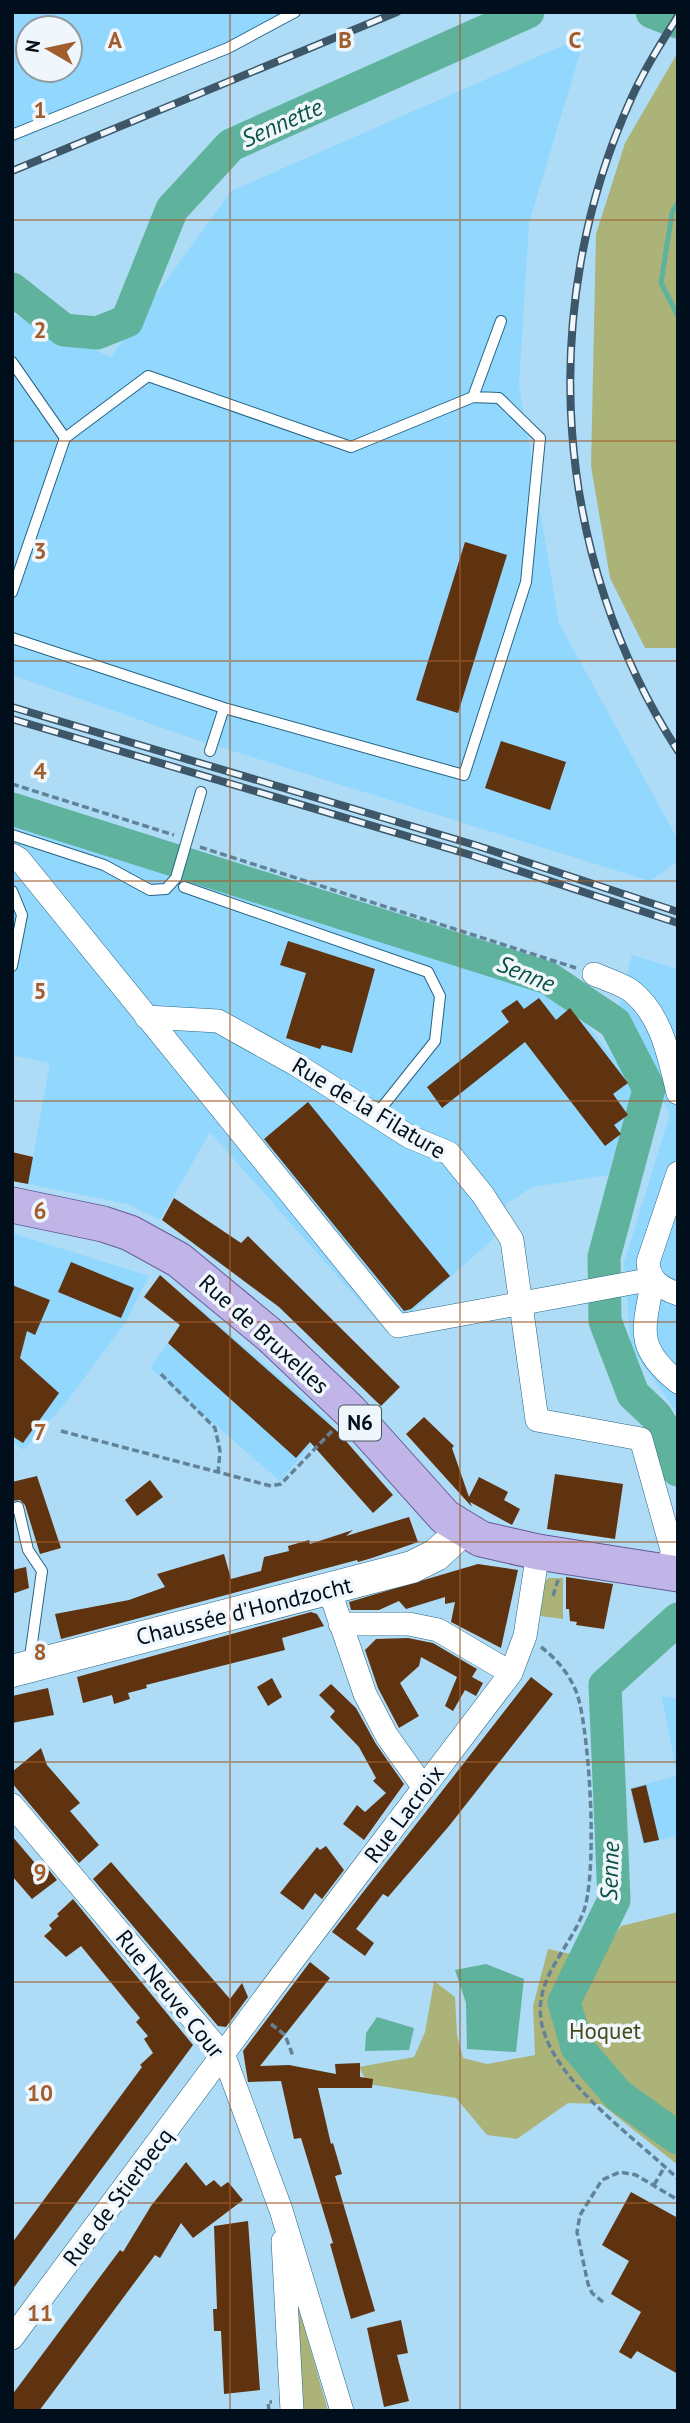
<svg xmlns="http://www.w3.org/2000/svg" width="690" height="2423" font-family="'PT Sans',sans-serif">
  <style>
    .built { fill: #91d7fe; fill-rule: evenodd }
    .green { fill: #acb378 }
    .water { fill: #5fb29b }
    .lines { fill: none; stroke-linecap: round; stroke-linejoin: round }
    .stream { stroke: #5fb29b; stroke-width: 5 }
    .river { stroke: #5fb29b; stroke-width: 33 }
    .building { fill: #603310 }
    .service-casing { stroke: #256483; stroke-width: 12 }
    .minor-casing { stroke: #256483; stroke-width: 24 }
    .secondary-casing { stroke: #256483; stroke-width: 33 }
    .primary-casing { stroke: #635a96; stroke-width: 37 }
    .path { stroke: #628397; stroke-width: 3.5; stroke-dasharray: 7 3.5; stroke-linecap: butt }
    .service { stroke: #fff; stroke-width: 10 }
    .minor { stroke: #fff; stroke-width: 23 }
    .secondary { stroke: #fff; stroke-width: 32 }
    .primary { stroke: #c1b5e8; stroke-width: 35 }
    .rail-casing { stroke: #3d5769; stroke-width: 8 }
    .rail { stroke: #f0f7fc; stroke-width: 5; stroke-dasharray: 16; stroke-linecap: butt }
    .grid { fill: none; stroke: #a15d2d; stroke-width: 2; stroke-opacity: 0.55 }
    .labels { text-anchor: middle; stroke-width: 7; stroke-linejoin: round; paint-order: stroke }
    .shield { fill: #f0f7fc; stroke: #48555e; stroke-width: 2 }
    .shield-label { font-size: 21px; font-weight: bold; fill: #000f1b }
    .street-label { font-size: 23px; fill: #000f1b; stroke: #f0f7fc }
    .park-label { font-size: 23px; fill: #464a18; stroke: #f0f7fc }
    .water-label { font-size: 24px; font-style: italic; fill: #0b5243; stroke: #f0f7fc }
    .grid-label { font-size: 23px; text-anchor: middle; font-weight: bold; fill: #a15d2d; stroke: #f0f7fc; stroke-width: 7; stroke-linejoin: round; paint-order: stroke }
  </style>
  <rect width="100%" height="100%" fill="#aedcf7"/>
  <!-- built -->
  <path class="built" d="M12,12H306L229,50L12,143ZM28,28H70V70H28Z
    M585,36L529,223L519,385L559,623L678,840V861L650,881L194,739L12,675V314L111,357L231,191Z
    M12,823L567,1000L634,1083L608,1175L532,1187L506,1204L492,1240L388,1333L210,1132L160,1220L127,1204L28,1184L50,1063L12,1055Z
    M632,955L678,969V1414L631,1348L624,1263L670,1114L616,1016Z
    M12,1233L149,1276L126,1322L67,1401L24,1450L12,1441Z
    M196,1305L331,1422L280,1481L150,1368Z
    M662,1696L678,1699V1835L643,1844L630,1788L677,1776Z"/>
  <!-- green -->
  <path class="green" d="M678,52V648H645L610,578L591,466L596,234L625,143Z
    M548,1578H563V1619L540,1616L545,1582Z
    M678,1912V2165L601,2104L568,2103L517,2139L487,2135L456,2098L368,2084L359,2067L414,2057L425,2032L434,1981L455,1997L457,2035L463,2058L487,2064L535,2055L533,2006L548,1949L598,1960L621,1926Z
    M295,2295L328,2411H303Z"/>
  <!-- water -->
  <path class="water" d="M486,1964L524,1979L516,2052L467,2049L466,2003L455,1970Z
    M377,2017L414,2028L409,2050L365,2051L366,2033Z"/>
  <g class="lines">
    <!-- stream -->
    <path class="stream" d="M678,202L672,213L661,283L678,316"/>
    <!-- river -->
    <path class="river" d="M652,12L678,22
      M12,289L64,330L97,333L127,321L172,209L231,145L528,12
      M12,809L548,978L615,1023L649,1089L604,1257L605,1321L633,1394L656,1416L669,1438L678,1470
      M678,1619L605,1685L614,1900L564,2002L577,2047L618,2095L678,2138"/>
  </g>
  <!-- building -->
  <path class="building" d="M465,542L507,555L458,713L416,700Z
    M501,741L566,762L550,810L485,788Z
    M288,941L375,969L352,1053L322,1045L320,1049L286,1038L306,973L280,965Z
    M539,998L556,1020L570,1008L628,1083L613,1094L628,1115L614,1125L621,1134L605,1146L525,1042L442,1108L427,1087L509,1022L501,1011L517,1000L524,1009Z
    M308,1102L450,1276L411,1309L404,1311L264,1139Z
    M12,1152L33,1157L28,1184L12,1181Z
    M174,1198L241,1243L248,1236L400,1387L381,1406L279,1307L162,1220Z
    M71,1262L134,1288L121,1318L58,1292Z
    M160,1275L338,1432L393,1495L373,1513L310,1442L296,1458L168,1343L180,1325L144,1297Z
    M12,1285L50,1300L35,1335L27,1331L20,1358L59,1393L23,1443L12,1436Z
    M424,1417L454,1446L452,1448L469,1497L479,1477L508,1492L504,1500L520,1509L512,1525L470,1502L472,1507L406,1434Z
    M555,1474L623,1484L615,1539L547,1529Z
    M37,1476L61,1548L40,1554L25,1505L20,1500L12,1501V1482Z
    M150,1480L163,1497L137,1516L125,1500Z
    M409,1517L418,1542L372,1558L358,1562L357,1560L61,1639L55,1614L129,1600L165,1587L157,1574L224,1554L231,1579L261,1571L264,1557L289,1551L288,1546L309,1540L310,1544L353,1530L346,1536Z
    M478,1564L518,1570L501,1648L451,1622L455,1602L445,1604V1597L406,1609L399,1601L379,1610H351L349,1602Z
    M26,1567L29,1588L12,1594V1570Z
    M566,1577L613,1584L604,1629L576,1625L577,1622L570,1621L569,1609H566Z
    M311,1612L317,1614L324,1626L282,1638L285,1650L146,1685L147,1688L128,1693L130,1699L114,1704L112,1695L83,1703L77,1677Z
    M408,1638L433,1643L477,1669L472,1677L483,1683L476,1696L465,1690L453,1711L445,1706L457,1677L421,1657L419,1666L400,1683L419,1716L399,1728L378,1688L365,1650L376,1639Z
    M531,1677L553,1694L449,1826L388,1897L383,1894L356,1929L374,1943L365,1956L332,1932Z
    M272,1678L282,1697L268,1706L257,1687Z
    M331,1684L356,1708L376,1744L404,1784L364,1840L343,1824L357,1805L365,1812L386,1793L373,1781L376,1778L359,1747L330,1717L335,1711L319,1695Z
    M48,1688L54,1715L12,1723V1696Z
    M41,1748L47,1765L80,1803L70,1811L99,1845L79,1863L12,1783V1772Z
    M646,1785L659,1840L644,1843L631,1789Z
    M12,1836L40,1869L45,1865L57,1880L32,1899L12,1876Z
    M326,1846L344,1870L322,1899L315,1893L303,1910L280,1893L317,1847L320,1850Z
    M111,1862L230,1999L242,1983L248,1997L226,2027L218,2026L93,1879Z
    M73,1899L193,2045L12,2290V2243L142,2067L140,2065L153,2053L144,2039L148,2036L136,2022L140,2018L81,1946L66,1957L44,1936L52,1929L49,1925L59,1916L57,1914Z
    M310,1962L330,1978L260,2066L289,2065L336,2074L335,2064L360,2063V2077L373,2079L372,2088H318L331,2144L333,2143L342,2174L335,2176L375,2311L351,2319L330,2244L333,2243L301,2138L294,2139L281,2081L248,2082L243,2051Z
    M186,2162L206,2186L214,2180L221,2187L228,2182L243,2200L193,2238L181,2223L160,2258L155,2255L39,2411H12V2395L120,2250L123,2252L151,2206Z
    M631,2192L678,2218V2374L637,2351L631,2359L619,2352L641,2312L611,2294L629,2261L602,2245Z
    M248,2221L260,2390L224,2394L221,2331H214L213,2309H217L214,2226Z
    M401,2320L408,2353L397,2355L409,2401L384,2407L367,2328Z"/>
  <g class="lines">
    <!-- service casing -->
    <g class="service-casing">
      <path id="service" d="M12,135L228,48L295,12
        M12,362L65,438
        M12,592L65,438L148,376L351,447L473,397L501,321
        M12,638L224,708L464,775L526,582L540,438L499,398L473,397
        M210,751L224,708
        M12,835L104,865L150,890L166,889L176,878L201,792
        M184,887L428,972L440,996L435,1041L375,1116
        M12,891L22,915L12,966
        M12,1509L18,1507L28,1550L42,1571L29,1664"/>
    </g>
    <!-- minor casing -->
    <g class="minor-casing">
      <path id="minor" d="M12,855L19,859L398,1326L653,1279C644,1329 634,1347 678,1382
        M594,974C605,979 620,983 630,990C662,1014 669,1057 678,1093
        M146,1017L218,1021L297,1065L410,1137L449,1153L483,1195L512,1240L537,1420L641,1439L672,1550L670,1572
        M678,1173L648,1262C649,1281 661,1288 678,1294
        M329,1589L365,1694L387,1736L424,1788
        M340,1624H409L438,1630L511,1673
        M12,1805L224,2056L281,2210L342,2411
        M283,2241L292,2411
        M12,2338L290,1964L511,1673L525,1636L538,1552"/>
    </g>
    <!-- secondary casing -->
    <g class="secondary-casing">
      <path id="secondary" d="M12,1671L412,1567L436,1555L464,1529"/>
    </g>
    <!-- primary casing -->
    <g class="primary-casing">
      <path id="primary" d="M12,1205L103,1224L130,1233L179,1260L271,1336L350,1411L445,1517L481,1539L538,1552L678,1574"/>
    </g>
    <!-- path -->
    <path class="path" d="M12,784L174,835
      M200,847L576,968
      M161,1374L215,1428L220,1451L218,1473
      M61,1431L271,1486L281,1484L332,1431
      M553,1596L558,1580
      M541,1647C557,1659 572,1677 578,1697C590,1738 598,1876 583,1913C568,1951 532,1981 542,2025C556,2084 636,2138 678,2179
      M271,2024L285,2035L293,2056
      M654,2185L665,2166
      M603,2302L592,2293L588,2284L577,2232L580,2215L602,2180L620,2172L636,2175L678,2200
      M269,2411L268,2402H272"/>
    <!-- service -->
    <use href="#service" class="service"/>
    <!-- minor -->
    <use href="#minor" class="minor"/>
    <!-- secondary -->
    <use href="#secondary" class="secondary"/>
    <!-- primary -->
    <use href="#primary" class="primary"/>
    <!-- rail casing -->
    <g class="rail-casing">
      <path id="rail" d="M678,16C661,43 644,70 631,99C536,309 553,557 678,751
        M12,171L397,12
        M12,707L478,846L678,912
        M12,719L474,856L678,923"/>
    </g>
    <!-- rail -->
    <use href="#rail" class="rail"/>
  </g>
  <!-- grid -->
  <path class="grid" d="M230,12V2411M460,12V2411M12,220H678M12,441H678M12,661H678M12,881H678M12,1101H678M12,1322H678M12,1542H678M12,1762H678M12,1982H678M12,2203H678"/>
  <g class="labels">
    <!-- shield labels -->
    <rect class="shield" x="339" y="1405.5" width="42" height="35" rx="5"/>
    <g class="shield-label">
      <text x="360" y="1430">N6</text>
    </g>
    <!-- street labels -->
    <g class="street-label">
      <text transform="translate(369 1108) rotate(31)" y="8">Rue de la Filature</text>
      <text transform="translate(264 1334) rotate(42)" y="8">Rue de Bruxelles</text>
      <text transform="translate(244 1611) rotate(-14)" y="8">Chaussée d'Hondzocht</text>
      <text transform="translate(404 1814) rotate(-53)" y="8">Rue Lacroix</text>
      <text transform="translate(170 1994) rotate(51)" y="8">Rue Neuve Cour</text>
      <text transform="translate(118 2197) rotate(-53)" y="8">Rue de Stierbecq</text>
    </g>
    <!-- park labels -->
    <g class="park-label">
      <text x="605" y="2039">Hoquet</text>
    </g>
    <!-- water labels -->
    <g class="water-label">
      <text transform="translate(282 123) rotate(-24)" y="8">Sennette</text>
      <text transform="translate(526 974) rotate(22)" y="8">Senne</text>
      <text transform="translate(610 1871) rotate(-88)" y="8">Senne</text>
    </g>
  </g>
  <g class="grid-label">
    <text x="115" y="48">A</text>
    <text x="345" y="48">B</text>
    <text x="575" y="48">C</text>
    <text x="40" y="118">1</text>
    <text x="40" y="338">2</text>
    <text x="40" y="559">3</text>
    <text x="40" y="779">4</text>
    <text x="40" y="999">5</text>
    <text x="40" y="1219">6</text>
    <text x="40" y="1440">7</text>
    <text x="40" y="1660">8</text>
    <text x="40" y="1880">9</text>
    <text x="40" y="2101">10</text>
    <text x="40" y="2321">11</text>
  </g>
  <!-- border -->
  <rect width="690" height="2423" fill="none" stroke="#000f1b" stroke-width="28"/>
  <!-- north arrow -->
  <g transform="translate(49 49) rotate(279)"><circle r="33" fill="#f0f7fc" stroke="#909aa2" stroke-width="2"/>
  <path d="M0-5L12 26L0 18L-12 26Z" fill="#a15d2d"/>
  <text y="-10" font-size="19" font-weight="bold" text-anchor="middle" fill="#000f1b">N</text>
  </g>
</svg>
